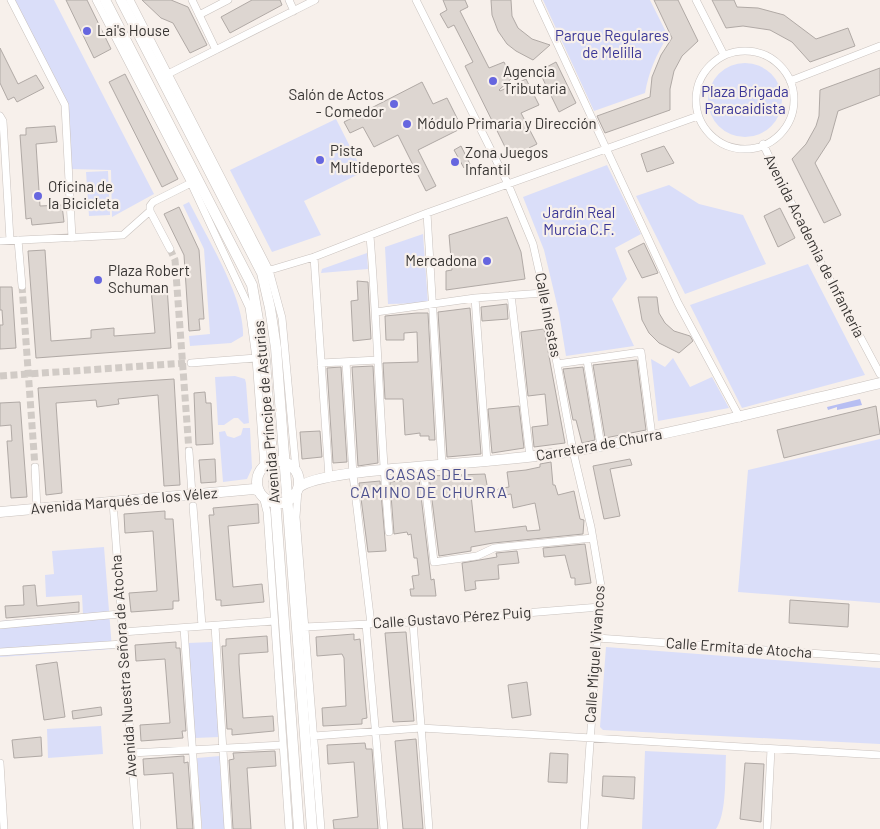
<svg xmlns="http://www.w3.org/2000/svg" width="880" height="829" font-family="Barlow,sans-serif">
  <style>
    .green { fill: #dadef9 }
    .water { fill: #b7bef2 }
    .building { fill: #ddd6d1; stroke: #b0a9a5 }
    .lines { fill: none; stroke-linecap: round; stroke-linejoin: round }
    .street-tunnel { stroke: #d1cbc6; stroke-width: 7; stroke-dasharray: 7 3.5; stroke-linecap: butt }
    .street-casing { stroke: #c9c2be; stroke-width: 8 }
    .secondary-casing { stroke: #c9c2be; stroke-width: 11 }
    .street { stroke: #fff; stroke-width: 7 }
    .secondary { stroke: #fff; stroke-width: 10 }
    .poi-dot { fill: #6666df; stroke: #f7f0eb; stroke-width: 2 }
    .labels { text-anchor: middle; stroke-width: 4.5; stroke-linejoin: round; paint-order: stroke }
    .poi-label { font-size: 15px; fill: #383533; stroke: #f7f0eb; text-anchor: start }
    .park-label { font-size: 15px; fill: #3b3797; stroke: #f7f0eb }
    .street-label { font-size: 15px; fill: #383533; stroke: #f7f0eb }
    .neighbourhood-label { font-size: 16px; letter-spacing: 1px; fill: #4b4f8d; stroke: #f7f0eb }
  </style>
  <rect width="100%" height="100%" fill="#f7f0eb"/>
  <!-- green -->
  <path class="green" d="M11,0H54L154,194L112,217L111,170L69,169L65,105Z
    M543,0H650L668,36C656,55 649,71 645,93L594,111Z
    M708 100a37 37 0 1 1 74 0a37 37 0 1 1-74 0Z
    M336,119L363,172L304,201L321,235L272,252L230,170Z
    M607,165L641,234L615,248L627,279L612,299L634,346L566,356L559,313L544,250L523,197Z
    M108,171L110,215L89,216L86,172Z
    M669,185L699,204L743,215L766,264L685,294L636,196Z
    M189,202C206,236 245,298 243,336L231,343L190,346L189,336L210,334L204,249L183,205Z
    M423,234L428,303L388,304L385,247Z
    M367,253L368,269L321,273L322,269Z
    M808,264L865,375L742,408L690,305Z
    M673,358L690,387L712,377L729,408L658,421L651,359L665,367Z
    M235,376L245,379L246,383L249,423L244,424L238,418H234L224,425H218L215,377Z
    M243,428H250L252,468L247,479L223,482L219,432L225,431L227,436L234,438L241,435Z
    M880,439V603L738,592L748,470Z
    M104,547L112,649L0,657V621L83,614L82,595L46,597L45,575L54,574L52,551Z
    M212,642L219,737L195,738L188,643Z
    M606,647L880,668V744L603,730L600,727Z
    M101,726L103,754L48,758L47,729Z
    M645,751L726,755C725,774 727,813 716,829H642Z
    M220,756L225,829H202L197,758Z"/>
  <!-- water -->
  <path class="water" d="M860,399L862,405L837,410V407L828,410L827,407Z"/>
  <!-- building -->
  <path class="building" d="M66,0H87L111,49L94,58Z
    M142,0H171L188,7L207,45L190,53L173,23L161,18Z
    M252,0H280L282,5L230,33L221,17Z
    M443,0H465L468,7L460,11L489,68L504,62L512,78L499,90L500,91L526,79L539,105L521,113L537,144L529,148L530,151L511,159L465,66L473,62L454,25L448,28L440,14L447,10Z
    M491,0H511L512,16L518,28L532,39L550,45L533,60L516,51L507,44L498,31L492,15Z
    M654,0H678L698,41L682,56L674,71L670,89V110L605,133L597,116L650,97L652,77L661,55L672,38Z
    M712,0H734L737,7L758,8L784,15L816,39L848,28L855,46L810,62L792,42L770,30L743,26L726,28Z
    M0,48L18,84L36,75L44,88L17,102L14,97L8,100L0,83Z
    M556,62L576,103L559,112L539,71Z
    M880,68V95L838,111L830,140L815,163L841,215L824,223L792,159L806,144L816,126L819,116L820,90Z
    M125,74L178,179L162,187L109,82Z
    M422,82L433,104L447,98L462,128L418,150L436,186L426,191L398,135L374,147L363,127L350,133L344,122Z
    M55,126L57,142L36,144L40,206L62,205L64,222L32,225L31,218L26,219L20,135H26V128Z
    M461,146L470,164L464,168L454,150Z
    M664,146L674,163L647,172L641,154Z
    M179,207L199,250L204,319H199L200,330L189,331L184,255L164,214Z
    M780,208L795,238L778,247L764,216Z
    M507,217L521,252L525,279L446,290V271L452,270L449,235Z
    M644,243L658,273L642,278L628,251Z
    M45,250L51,341L91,338V330L114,328V336L155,333L151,288L167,286L171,348L36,358L28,251Z
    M357,281L368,282L371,339L353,341L351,301L358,300Z
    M0,287H12L16,348L0,349V325H3L2,310H0Z
    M638,297H657L659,313L665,323L674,331L690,336L693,341L679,353L659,343L649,333L642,320Z
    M507,304L508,319L482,321L481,307Z
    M470,308L481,454L447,457L438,312Z
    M417,313H428L435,440H429V436H420V433L405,435L403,399H385L383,363L418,362L417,332L404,333V340H386L385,316Z
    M544,329L565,443L534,447L532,427L548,425L545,394L528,396L521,332Z
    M637,360L646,430L605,438L593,365Z
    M373,366L378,463L358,466L352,367Z
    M341,367L347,462L333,463L327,368Z
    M583,367L595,440L582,443L576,420H573L563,369Z
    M174,379L180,485L164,486L158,395L118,399L119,404L97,407L96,400L56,403L62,493L46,495L38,388Z
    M205,392L206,403H211L213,444L196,445L194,393Z
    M20,402L27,497L11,498L7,441H12L11,425L0,426V403Z
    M519,406L524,448L492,453L488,409Z
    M876,406L880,434L784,458L777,430Z
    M320,431L322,457L302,459L300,432Z
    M215,459L216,482L201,483L199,460Z
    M630,459L632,465L610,469L620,516L604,519L593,466Z
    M551,462L553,485H555L558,495L574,491L580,519L584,520L583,534L493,543L471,547V551L439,556L429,476L485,474L488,490L477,491V494L471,495L475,532L526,526L527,531L540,530L535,503L513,508L511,494L499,496L498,489L509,487L507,472L526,470L540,467V464Z
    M419,479L431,580L434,579L436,596H411L410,589H414L412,576L419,575L417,558H414L411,534L408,535L407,532L394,534L390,482Z
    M380,481L386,551L368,552L359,483Z
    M258,504L259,523L228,526L233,587L262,584L264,602L221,606V600H216L209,515H214L213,508Z
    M165,511V519H173L179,601H173V609L131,612L129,593L157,591L153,531L125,533L124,514Z
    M585,544L591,583L575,585V578H571L565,555L544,557L543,548Z
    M517,551L519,563L498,565L499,579L475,581L476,589L465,591L462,563L497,557L496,553Z
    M35,585L37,606L79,602V612L6,618L5,606L24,605L23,586Z
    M790,600L849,604L848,627L789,623Z
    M406,632L414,721L393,722L385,633Z
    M354,634V640L360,639L367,718L362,719V724L323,726L322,708L346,706L344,658L342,654L317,656L316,637Z
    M267,636L268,652L239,654V664L243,718L273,716L274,731L232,735V729H227L222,646H226V639Z
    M176,642V648H180L186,731H182L183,738L141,741L140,725L170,723L169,710L165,659L136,661L135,645Z
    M57,662L65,717L44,720L36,665Z
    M527,682L531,715L512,718L508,685Z
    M101,707L102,715L73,719L72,711Z
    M41,737L42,756L14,758L12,740Z
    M416,739L423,829H403L395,741Z
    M365,743L366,749H372L378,829H334L333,820L358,817L354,762L328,764L327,745Z
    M275,751L276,766L247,768L251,829H233L229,760L234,759L233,753Z
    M550,753L568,754L567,783L548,782Z
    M184,756V763L188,762L193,829H177L173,773L144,775L143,759Z
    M745,763L764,764L761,822L740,819Z
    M603,776L635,777L634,799L602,796Z"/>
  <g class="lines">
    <!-- street-tunnel -->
    <path class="street-tunnel" d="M170,249L175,260L189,451
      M22,286L35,467
      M0,376L187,363"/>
    <!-- street casing -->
    <g class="street-casing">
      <path id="street" d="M11,0L65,105L72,238
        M96,0L191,183L249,307L256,358L264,467
        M130,0L269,270L282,318L296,470
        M192,0L216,50
        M289,0L294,11
        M416,0L508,184L533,244L544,293L573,451L591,527L601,586L584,829
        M537,0L678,303L740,418
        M696,0L724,55
        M199,15L228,0
        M696 100a49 49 0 1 1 98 0a49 49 0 1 1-98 0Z
        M166,75L315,0
        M790,81L880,46
        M0,116L3,121L10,240
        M763,144L815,252L880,374
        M150,211V206L153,202L191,183
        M150,211L170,249
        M427,213L442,465
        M370,236C378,334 380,433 389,532
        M18,240L22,286
        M0,241L123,235L150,211
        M314,257L329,478
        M267,271L314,257L427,213L698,116
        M511,295L530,457
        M475,298L487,462
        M376,312L475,298L544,293
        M587,360L601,446
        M346,362L353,475L371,624
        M191,363L256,358
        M321,363L378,360
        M557,364L641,352L652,436
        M189,451L192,495
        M35,467L37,510
        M423,467L434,562L477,556L494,548L593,538
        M298,490L296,517L321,829
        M263,496L267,512L289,829
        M113,502L137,829
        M193,506L202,626
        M413,622L429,829
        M366,624L384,829
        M0,625L120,614
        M215,626L228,829
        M304,627L413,622L600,607
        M184,628L198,829
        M122,632L274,621
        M597,638L880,658
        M0,652L123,644
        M314,736L421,728L880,755
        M131,753L283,745
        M0,763L4,829
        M767,829L771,749"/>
    </g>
    <!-- secondary casing -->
    <g class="secondary-casing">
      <path id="secondary" d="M105,0L252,285L265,360L299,829
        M121,0L262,273L270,308L276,348L312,829
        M257 482a21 21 0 1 1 42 0a21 21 0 1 1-42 0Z
        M298,488C315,472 412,468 439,465C484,461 529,458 574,451C677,433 778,407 880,383
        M0,512L254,489L259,491"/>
    </g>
    <!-- street -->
    <use href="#street" class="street"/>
    <!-- secondary -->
    <use href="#secondary" class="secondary"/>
  </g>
  <!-- markers -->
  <g class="poi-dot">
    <circle cx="87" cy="31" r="5"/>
    <circle cx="493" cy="81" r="5"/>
    <circle cx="394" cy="104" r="5"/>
    <circle cx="407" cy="124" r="5"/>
    <circle cx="320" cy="160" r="5"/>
    <circle cx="455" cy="162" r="5"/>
    <circle cx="38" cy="196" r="5"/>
    <circle cx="487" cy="261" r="5"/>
    <circle cx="98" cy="280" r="5"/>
  </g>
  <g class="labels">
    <!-- poi labels -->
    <g class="poi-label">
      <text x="97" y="36">Lai's House</text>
      <text x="503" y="77">Agencia<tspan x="503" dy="17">Tributaria</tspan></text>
      <text x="384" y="100" text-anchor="end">Salón de Actos<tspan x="384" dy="17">- Comedor</tspan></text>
      <text x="417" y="129">Módulo Primaria y Dirección</text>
      <text x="330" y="156">Pista<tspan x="330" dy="17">Multideportes</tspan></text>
      <text x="465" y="158">Zona Juegos<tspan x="465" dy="17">Infantil</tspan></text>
      <text x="48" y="192">Oficina de<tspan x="48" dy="17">la Bicicleta</tspan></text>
      <text x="477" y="266" text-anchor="end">Mercadona</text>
      <text x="108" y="276">Plaza Robert<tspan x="108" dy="17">Schuman</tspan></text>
    </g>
    <!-- park labels -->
    <g class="park-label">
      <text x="612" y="41">Parque Regulares<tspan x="612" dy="17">de Melilla</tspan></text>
      <text x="745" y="97">Plaza Brigada<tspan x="745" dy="17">Paracaidista</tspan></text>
      <text x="579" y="218">Jardín Real<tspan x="579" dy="17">Murcia C.F.</tspan></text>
    </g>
    <!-- street labels -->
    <g class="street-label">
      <text transform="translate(814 246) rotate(63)" y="5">Avenida Academia de Infantería</text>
      <text transform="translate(548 315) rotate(79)" y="5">Calle Iniestas</text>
      <text transform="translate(267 412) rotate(-95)" y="5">Avenida Príncipe de Asturias</text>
      <text transform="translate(599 445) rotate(-10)" y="5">Carretera de Churra</text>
      <text transform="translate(124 501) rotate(-5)" y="5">Avenida Marqués de los Vélez</text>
      <text transform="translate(452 618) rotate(-4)" y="5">Calle Gustavo Pérez Puig</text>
      <text transform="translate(739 648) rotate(4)" y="5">Calle Ermita de Atocha</text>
      <text transform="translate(595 654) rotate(-86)" y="5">Calle Miguel Vivancos</text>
      <text transform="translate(124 666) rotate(-94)" y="5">Avenida Nuestra Señora de Atocha</text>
    </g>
    <!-- neighbourhood labels -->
    <g class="neighbourhood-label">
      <text x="429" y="480">CASAS DEL<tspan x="429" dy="18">CAMINO DE CHURRA</tspan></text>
    </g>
  </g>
</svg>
